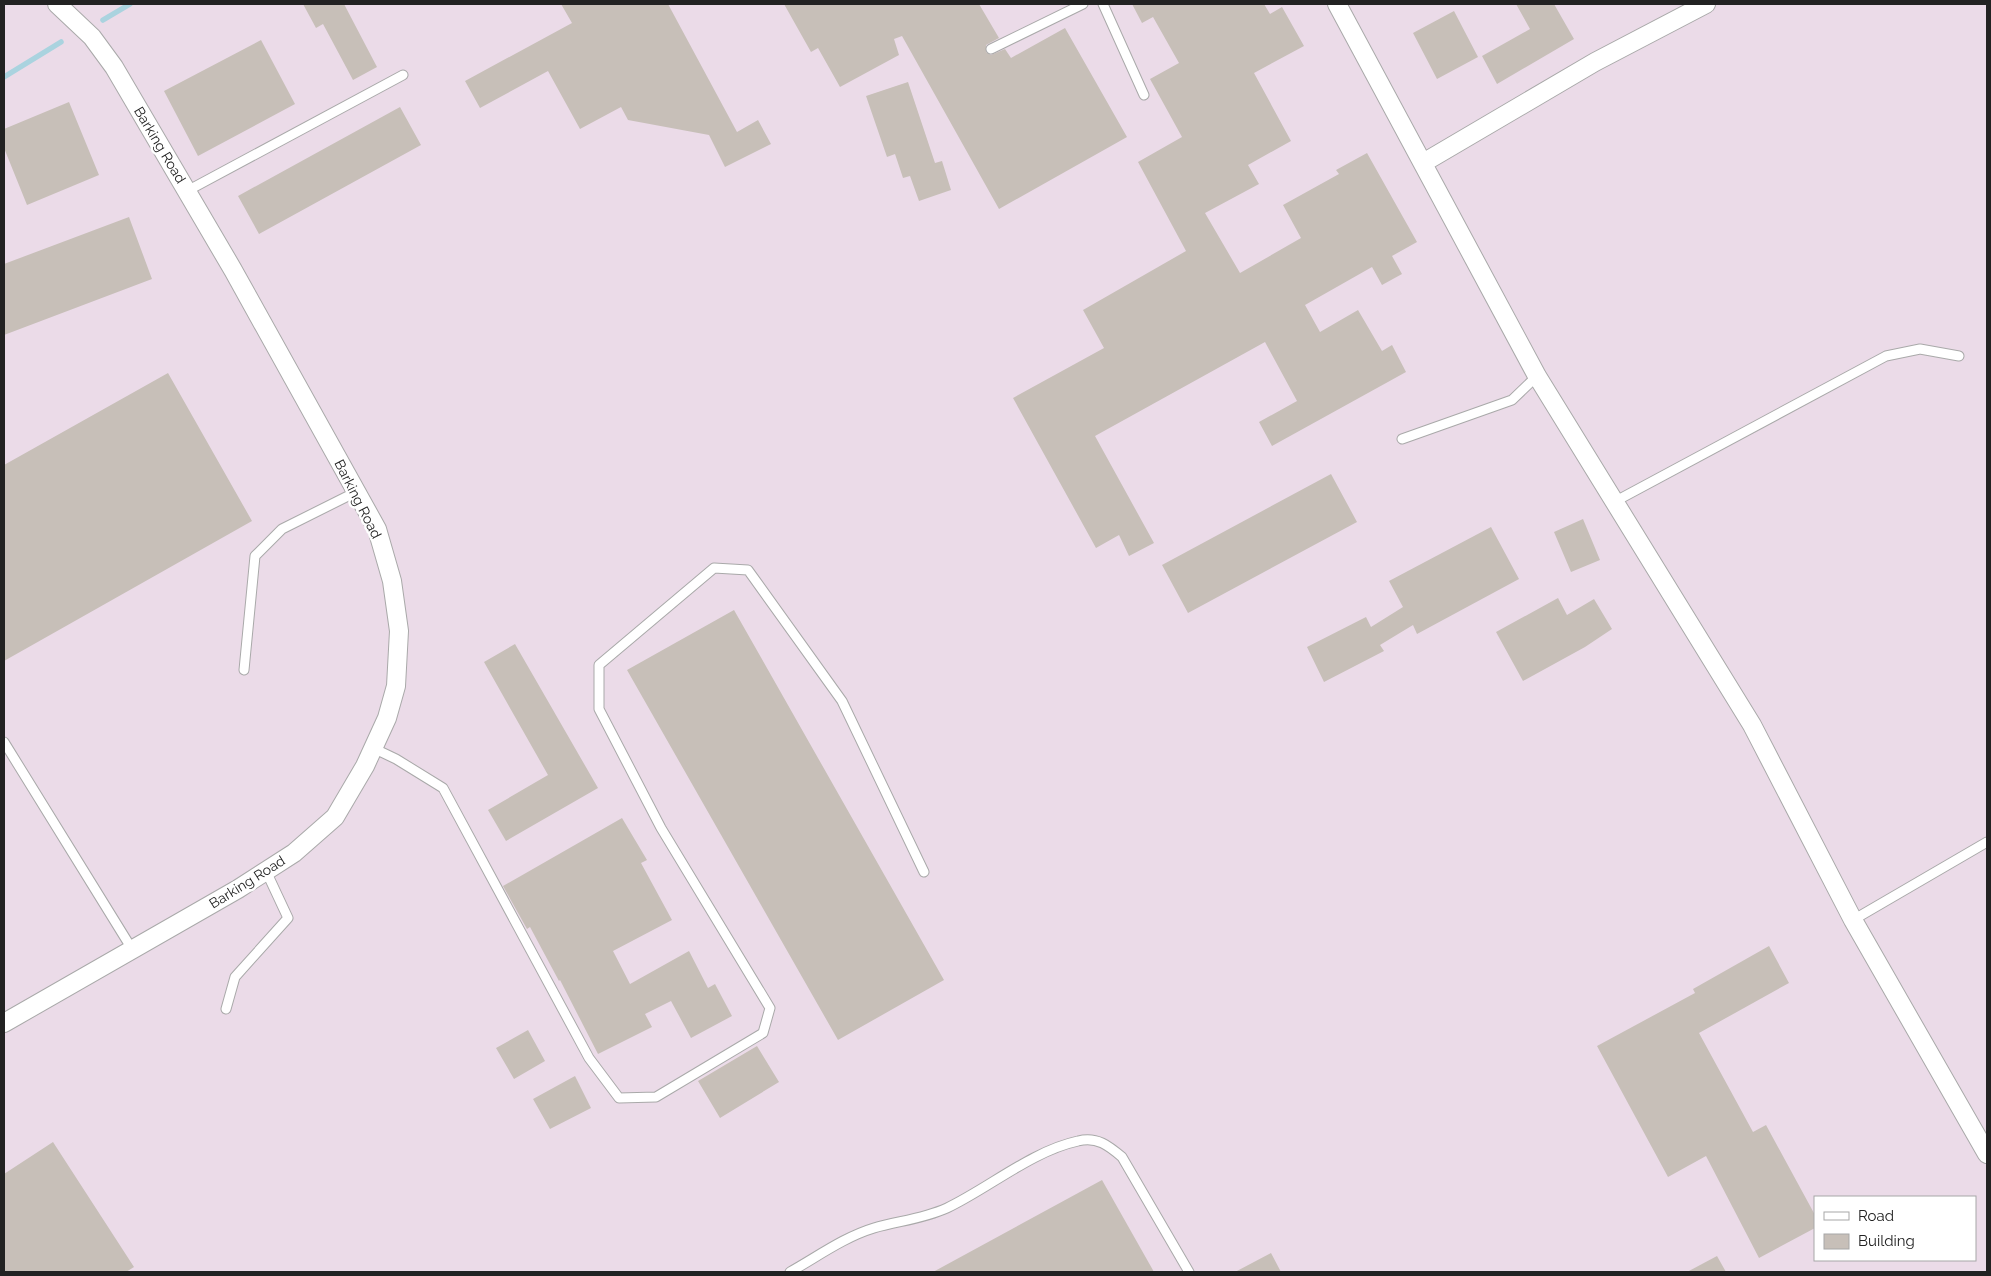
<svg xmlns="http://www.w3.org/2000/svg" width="1991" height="1276" font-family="Raleway,sans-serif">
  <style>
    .industrial { fill: #ebdbe8; fill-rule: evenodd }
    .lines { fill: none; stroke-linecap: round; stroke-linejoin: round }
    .stream { stroke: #aad3df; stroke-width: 5.5 }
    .building { fill: #c7bfb8 }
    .lane-casing { stroke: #a9a9a9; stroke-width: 11 }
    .street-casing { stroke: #a9a9a9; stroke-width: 20 }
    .lane { stroke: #fff; stroke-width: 9 }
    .street { stroke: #fff; stroke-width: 18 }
    .labels { text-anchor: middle; stroke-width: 5; stroke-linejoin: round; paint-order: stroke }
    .street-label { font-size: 14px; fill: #222; stroke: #fff }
  </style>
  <rect width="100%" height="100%" fill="#f2efe9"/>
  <!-- industrial -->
  <path class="industrial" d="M4,4H1987V1272H4ZM1815,1197H1975V1260H1815Z"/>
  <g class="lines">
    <!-- stream -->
    <path class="stream" d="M103,20L130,4
      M4,77L61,42"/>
  </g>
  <!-- building -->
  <path class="building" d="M303,4H344L377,67L353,80L323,24L316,28Z
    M561,4H668L737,132L758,120L771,144L725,167L709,135L628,120L621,107L580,129L548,71L480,108L465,81L572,23Z
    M784,4H979L999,38L986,45V52L991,55L1005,49L1011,58L1065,28L1127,137L999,209L902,36L894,39L899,55L840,87L818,48L811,52Z
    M1132,4H1264L1270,14L1282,7L1304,46L1254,73L1291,141L1248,165L1259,184L1205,213L1240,273L1301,238L1283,205L1339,174L1336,170L1367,153L1417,242L1392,256L1402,274L1382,285L1372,267L1305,305L1320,332L1358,310L1382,351L1392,345L1406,372L1272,446L1259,422L1297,401L1265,342L1095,436L1154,543L1129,556L1119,535L1096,548L1013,398L1104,348L1083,310L1186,251L1138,162L1182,137L1150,79L1179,63L1153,17L1142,23Z
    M1516,4H1554L1574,39L1497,84L1482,56L1530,29Z
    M1454,11L1478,57L1437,79L1413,33Z
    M261,40L295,104L198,156L164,91Z
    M908,82L935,163L942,161L951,190L919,201L910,176L903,178L895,154L887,157L866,96Z
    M69,102L99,175L27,205L4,148V129Z
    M400,107L421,145L259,234L238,196Z
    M129,217L152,279L4,335V264Z
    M168,373L252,521L4,661V465Z
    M1331,474L1357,522L1188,613L1162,565Z
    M1583,519L1600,560L1571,572L1554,532Z
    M1491,527L1519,579L1417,634L1413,625L1380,645L1384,651L1324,682L1307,647L1366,617L1371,627L1403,607L1389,581Z
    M1558,598L1567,615L1594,599L1612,629L1585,647L1523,681L1496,632Z
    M734,610L944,980L838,1040L627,670Z
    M515,644L598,788L506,841L488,810L548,775L484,662Z
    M622,818L647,860L641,863L672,920L613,951L630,984L689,951L708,988L715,984L732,1016L691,1038L671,1001L645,1014L652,1027L598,1054L560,980L559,981L530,927L527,929L503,886Z
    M1769,946L1789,983L1699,1033L1753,1132L1766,1125L1815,1215V1228L1759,1258L1706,1156L1668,1177L1597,1046L1695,993L1693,989Z
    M528,1030L545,1061L514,1079L496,1048Z
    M757,1046L779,1082L720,1118L698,1081Z
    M575,1076L591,1108L550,1129L533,1099Z
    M53,1142L134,1267L126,1272H4V1174Z
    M1102,1180L1154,1272H933Z
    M1271,1253L1281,1272H1235Z
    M1717,1256L1726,1272H1687Z"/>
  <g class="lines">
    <!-- lane casing -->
    <g class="lane-casing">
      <path id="lane" d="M1103,4L1144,95
        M991,49L1083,4
        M187,191L403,75
        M1402,439L1512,400L1537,376
        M1614,502L1886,356L1920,349L1959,356
        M244,670L255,556L282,529L356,492
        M4,742L132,949
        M373,748L396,759L443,788L589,1058L619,1098L656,1097L763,1033L770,1008L661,828L599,709V665L714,568L748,570L842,701L924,872
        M1853,920L1987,842
        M226,1009L235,977L288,918L266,871
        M790,1272C817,1257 844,1237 874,1228C898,1221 923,1219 947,1208C989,1188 1032,1151 1078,1141C1097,1136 1109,1146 1122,1157L1189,1272"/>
    </g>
    <!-- street casing -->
    <g class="street-casing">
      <path id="street" d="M1337,4L1537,376L1752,725L1853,920L1987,1154
        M1423,163L1595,62L1706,4
        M4,1023L238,889L294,853L335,817L365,766L387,718L396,686L399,631L392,581L377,529L233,270L114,67L92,37L57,4"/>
    </g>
    <!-- lane -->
    <use href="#lane" class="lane"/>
    <!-- street -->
    <use href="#street" class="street"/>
  </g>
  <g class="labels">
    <!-- street labels -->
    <g class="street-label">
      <text transform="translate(160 145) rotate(59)" y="5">Barking Road</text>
      <text transform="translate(358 499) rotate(63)" y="5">Barking Road</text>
      <text transform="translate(247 882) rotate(-32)" y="5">Barking Road</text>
    </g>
  </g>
  <!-- border -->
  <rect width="1991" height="1276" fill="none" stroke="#222222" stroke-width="10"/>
  <!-- legend -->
  <rect x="1814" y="1196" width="162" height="65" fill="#ffffff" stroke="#a7a7a7"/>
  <rect x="1824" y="1212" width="25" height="8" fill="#ffffff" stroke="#a7a7a7"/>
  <text x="1858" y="1221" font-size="15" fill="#222222">Road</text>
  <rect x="1824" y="1234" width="25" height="15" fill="#c7bfb8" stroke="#a7a7a7"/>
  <text x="1858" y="1246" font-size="15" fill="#222222">Building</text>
</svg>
